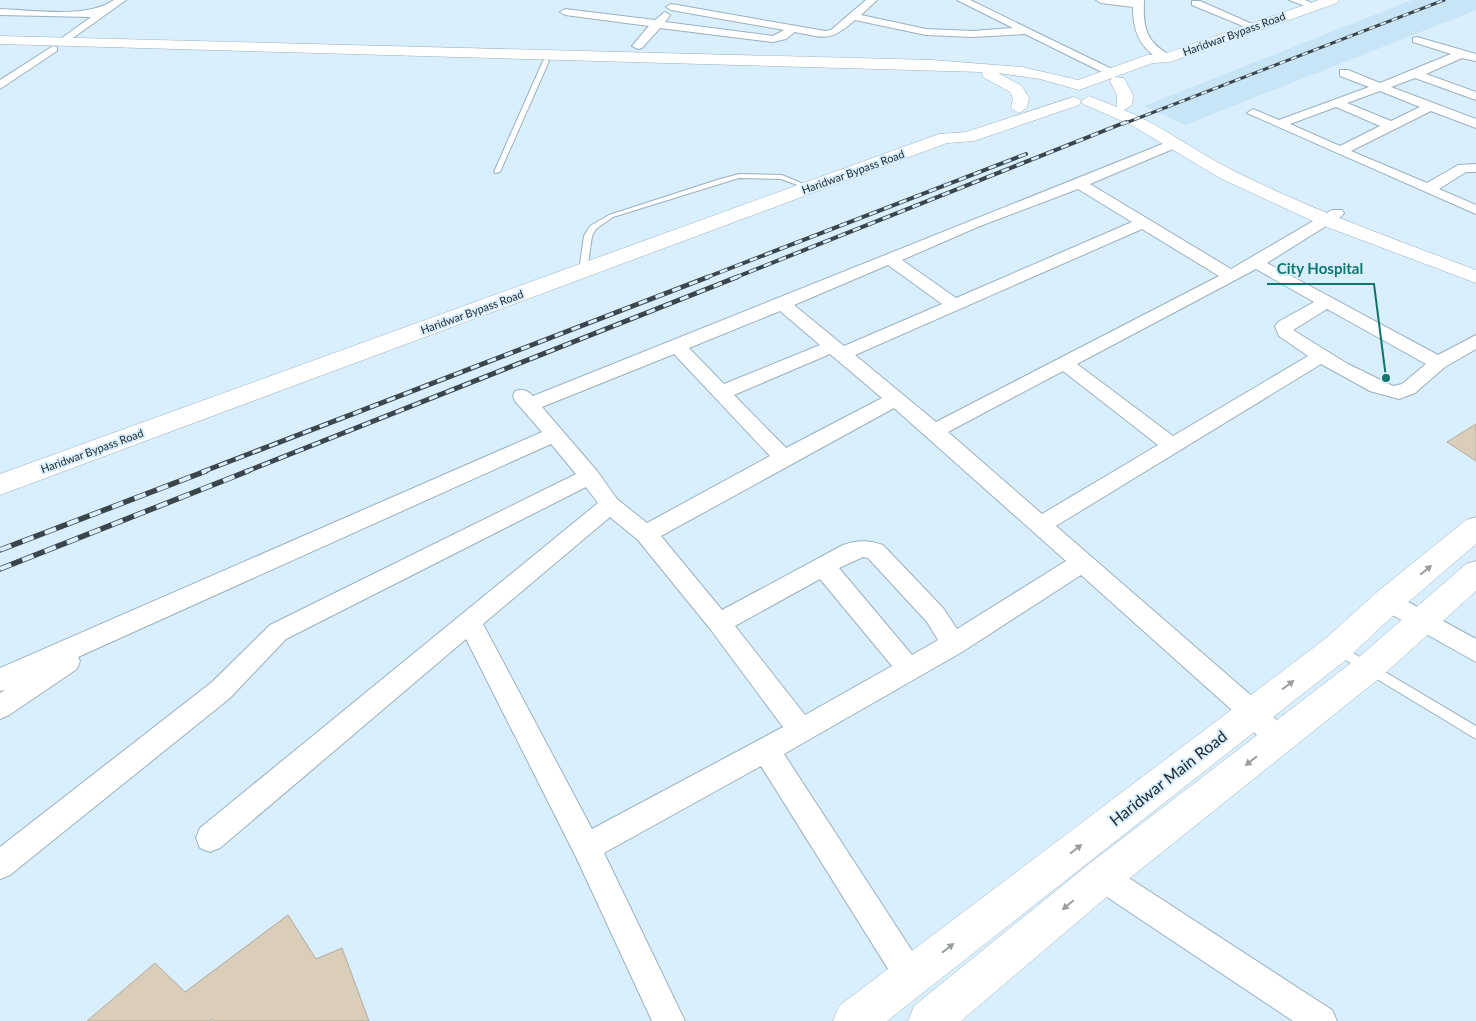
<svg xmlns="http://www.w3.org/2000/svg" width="1476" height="1021" font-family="Lato,sans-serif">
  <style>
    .built { fill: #c7e5f7 }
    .building { fill: #daceba; stroke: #b5aa97 }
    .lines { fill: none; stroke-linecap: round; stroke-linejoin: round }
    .service-casing { stroke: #9bb0bd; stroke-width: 2 }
    .minor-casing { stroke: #9bb0bd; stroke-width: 2 }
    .secondary-casing { stroke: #9bb0bd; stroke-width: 1 }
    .service { fill: #fff; fill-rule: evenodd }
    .minor { fill: #fff; fill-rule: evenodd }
    .secondary { fill: #fff; fill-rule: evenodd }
    .rail-far3-casing { stroke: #3b464c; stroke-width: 3 }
    .rail-far2-casing { stroke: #3b464c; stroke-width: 4 }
    .rail-far1-casing { stroke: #3b464c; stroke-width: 5 }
    .rail-casing { stroke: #3b464c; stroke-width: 5.5 }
    .rail-far3 { stroke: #d9effd; stroke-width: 2; stroke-dasharray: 6; stroke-linecap: butt }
    .rail-far2 { stroke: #d9effd; stroke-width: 2.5; stroke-dasharray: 8; stroke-linecap: butt }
    .rail-far1 { stroke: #d9effd; stroke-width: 3; stroke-dasharray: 9; stroke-linecap: butt }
    .rail { stroke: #d9effd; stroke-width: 4; stroke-dasharray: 12; stroke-linecap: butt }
    .oneway { fill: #999d9f }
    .labels { text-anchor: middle; stroke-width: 4; stroke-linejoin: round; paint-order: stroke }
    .far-street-label { font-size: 11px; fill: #1c252a; stroke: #d9effd }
    .near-street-label { font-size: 16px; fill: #1c252a; stroke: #d9effd }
    .leader { fill: none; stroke: #0f766e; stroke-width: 2 }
    .callout-dot { fill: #0f766e; stroke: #d9effd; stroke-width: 2 }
    .callout-label { font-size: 15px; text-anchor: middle; font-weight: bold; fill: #0f766e; stroke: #d9effd; stroke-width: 4; stroke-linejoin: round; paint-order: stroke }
  </style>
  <rect width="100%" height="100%" fill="#d9effd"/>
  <!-- built -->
  <path class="built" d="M1412,0H1476V10L1185,125L1144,106Z"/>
  <!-- building -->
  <path class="building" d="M1476,424V461L1447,442Z
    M288,915L316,959L342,948L369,1021H214L213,1019L210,1021H87L155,963L185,992Z"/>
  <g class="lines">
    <!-- service casing -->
    <g class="service-casing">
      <path id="service" d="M546,59L549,61L500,172L495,173L494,172L543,61Z
        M739,174L782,175L813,188L808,189L781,179L739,178L613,217L596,229L592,236L587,271L583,273L579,271L584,236L590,226L609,215L717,180Z
        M1338,644L1476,726V739L1334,653L1332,649L1334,645Z"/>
    </g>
    <!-- minor casing -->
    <g class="minor-casing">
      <path id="minor" d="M114,0H126L63,45L57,42L59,40L91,17L0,15V9C33,10 87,19 114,0Z
        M866,0H877L861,15L926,29L972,31L1013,28L957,0H970L1118,72L1116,75H1108L1025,34L972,37L926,35L855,20C830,42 826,38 795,32L786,39L773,42L660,28L642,48L638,49L632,46L649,26L565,15L560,12L565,9L655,20L665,12L670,15L665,22L773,36L784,30L671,10L666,7L671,4L825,31L831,30Z
        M1096,0H1144C1143,28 1145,41 1171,56V60C1165,62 1161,60 1156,57C1138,45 1133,28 1133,7L1101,3Z
        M1289,0H1305L1318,6L1313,9Z
        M1192,1H1200L1259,27L1258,29H1250L1192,5Z
        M1417,37L1476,54V61L1462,58L1426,74L1476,92V100L1415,78L1391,87L1476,119V128L1431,111L1351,151L1427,183L1458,165L1476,164V172H1466L1439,189L1476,205V214L1247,113L1253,109L1279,120L1369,87L1340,76V70H1348L1380,83L1451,54L1413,42V38ZM1380,91L1420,107L1391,121L1347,103ZM1336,107L1380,126L1340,146L1290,124Z
        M53,46L57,47V51L0,89V80Z
        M1175,139L1182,143L1180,146L1090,184L1231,269L1332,210H1342L1344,213L1342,216L1267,263L1438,355L1476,335V349L1445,367L1415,393L1399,399L1370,391L1321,364L1056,526L1261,704L1287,731L1291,740L1287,749L1278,753L1269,749L1243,720L1081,575L962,652L784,754L922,966L927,977L922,988L911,993L900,988L761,766L604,853L685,1021H652L576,857L466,639L220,848L210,852L200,848L196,838L200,828L598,503L586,487L286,639L230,698L10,875L0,879V847L212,682L270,625L576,474L551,444L78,657L80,661L77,669L9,715L0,719V693L5,690L0,691V668L542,432L515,401L513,396L515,391C523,389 527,390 533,396ZM1078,189L1132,222L956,298L902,260L980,226ZM1142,229L1219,276L936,422L855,355ZM888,265L942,304L844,346L794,305ZM1256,269L1314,302L1278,322L1275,326L1279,336L1308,356L1173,436L1077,364ZM1327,309L1426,364L1402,384L1393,386L1348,364L1293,330ZM780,311L820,345L724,384L689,348ZM674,354L770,456L647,523L617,499L597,471L542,407ZM830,354L882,398L786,448L734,395ZM1063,371L1158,445L1042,514L948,432ZM894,408L1066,561L957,629L943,608L883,545C868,540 858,540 843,545L722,610L661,536ZM610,517L638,540L711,630L783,727L592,829L483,624ZM863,557L868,558L927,622L938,640L912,655L839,568ZM820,579L892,666L805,715L735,626Z
        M1388,591L1476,639V662L1380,608L1376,601L1380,594Z
        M1102,862L1112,867L1332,1010L1337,1021H1293L1092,887L1087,877L1092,867Z"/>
    </g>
    <!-- secondary casing -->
    <g class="secondary-casing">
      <path id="secondary" d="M1319,0H1339L1337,3L1170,62L1153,63L1114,77L1124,78L1133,95L1132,105L1124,110C1163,126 1196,152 1234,171C1312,210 1394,239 1476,270V283L1319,224L1220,178L1131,125L1083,104L1081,101L1089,96L1117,107V95L1110,81L1112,78L1079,90L1040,79L998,73L1022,86L1029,98L1027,108L1019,113L1011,108L1013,98L1010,92L983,77L982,72L0,44V36L932,60L1022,67L1078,80L1147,55L1164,54Z
        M1073,97L1079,99L1081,102L1079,105L974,141L947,143L0,495V474L939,134L966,132Z
        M1476,517V544L1399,610L1347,659L887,1021H833L839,1006L1325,639L1377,592L1466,520Z
        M1476,561V591L1381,677L1115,890L961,1021H908L914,1006L1089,864L1359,657L1466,564Z"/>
    </g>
    <!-- service -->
    <use href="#service" class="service"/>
    <!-- minor -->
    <use href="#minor" class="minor"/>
    <!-- secondary -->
    <use href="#secondary" class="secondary"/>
    <!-- rail-far3 casing -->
    <g class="rail-far3-casing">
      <path id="rail-far3" d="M1123,124L1444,0"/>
    </g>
    <!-- rail-far2 casing -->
    <g class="rail-far2-casing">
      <path id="rail-far2" d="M705,278L1026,154
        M734,278L1126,122"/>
    </g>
    <!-- rail-far1 casing -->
    <g class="rail-far1-casing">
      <path id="rail-far1" d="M202,472L708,277
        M245,472L737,277"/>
    </g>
    <!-- rail casing -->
    <g class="rail-casing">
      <path id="rail" d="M0,550L206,471
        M0,569L248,471"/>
    </g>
    <!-- rail-far3 -->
    <use href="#rail-far3" class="rail-far3"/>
    <!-- rail-far2 -->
    <use href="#rail-far2" class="rail-far2"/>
    <!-- rail-far1 -->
    <use href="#rail-far1" class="rail-far1"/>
    <!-- rail -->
    <use href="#rail" class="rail"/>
  </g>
  <!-- one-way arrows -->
  <defs><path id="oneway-solid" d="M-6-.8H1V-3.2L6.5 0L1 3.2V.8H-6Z" transform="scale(1.25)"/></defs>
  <g class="oneway">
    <use href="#oneway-solid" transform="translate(1426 570) rotate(-40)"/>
    <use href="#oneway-solid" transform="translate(1288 685) rotate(-37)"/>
    <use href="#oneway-solid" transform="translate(1251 761) rotate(142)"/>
    <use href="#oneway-solid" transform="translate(1076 849) rotate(-38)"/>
    <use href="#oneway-solid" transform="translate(1068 905) rotate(140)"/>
    <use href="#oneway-solid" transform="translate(948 948) rotate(-38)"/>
  </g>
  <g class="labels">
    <!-- far-street labels -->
    <g class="far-street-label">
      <text transform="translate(1234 34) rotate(-20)" y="4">Haridwar Bypass Road</text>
      <text transform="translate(853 172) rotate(-20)" y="4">Haridwar Bypass Road</text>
      <text transform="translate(472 312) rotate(-20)" y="4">Haridwar Bypass Road</text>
      <text transform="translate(92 451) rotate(-20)" y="4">Haridwar Bypass Road</text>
    </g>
    <!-- near-street labels -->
    <g class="near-street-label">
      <text transform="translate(1168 778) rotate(-38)" y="6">Haridwar Main Road</text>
    </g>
  </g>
  <!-- callouts -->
  <path class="leader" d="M1386 378L1374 284H1267"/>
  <circle class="callout-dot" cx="1386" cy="378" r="5"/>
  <g class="callout-label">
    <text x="1320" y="274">City Hospital</text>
  </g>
</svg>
